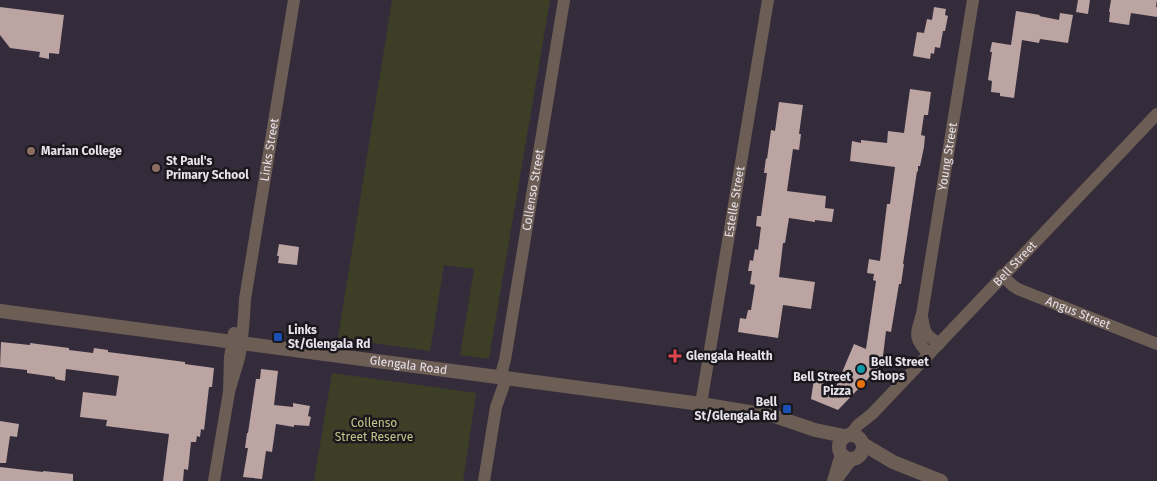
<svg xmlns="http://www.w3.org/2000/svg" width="1157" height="481" font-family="'Fira Sans',sans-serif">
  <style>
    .green { fill: #3c3e26 }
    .building { fill: #bba4a2 }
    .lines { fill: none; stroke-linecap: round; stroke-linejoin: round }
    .minor { stroke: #6d5e55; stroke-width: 12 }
    .tertiary { stroke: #6d5e55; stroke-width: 14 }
    .education-dot { fill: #8d6e63; stroke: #1a171d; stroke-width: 2 }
    .transit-dot { fill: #1a4fb4; stroke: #1a171d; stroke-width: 2 }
    .health-dot { fill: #e0444e; stroke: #1a171d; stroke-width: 2 }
    .culture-dot { fill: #0f9aa8; stroke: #1a171d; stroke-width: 2 }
    .food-dot { fill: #e8710a; stroke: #1a171d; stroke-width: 2 }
    .labels { text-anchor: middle; stroke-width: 5; stroke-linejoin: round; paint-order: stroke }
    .street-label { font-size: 12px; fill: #e7e2eb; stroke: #1a171d }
    .poi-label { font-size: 12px; font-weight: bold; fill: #e7e2eb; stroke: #1a171d; text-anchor: start }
    .park-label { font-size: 12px; fill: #c1c787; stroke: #1a171d }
  </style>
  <rect width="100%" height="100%" fill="#352c3b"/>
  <!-- green -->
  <path class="green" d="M392,0H550L489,359L460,355L474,269L444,265L430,351L338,338Z
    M332,373L476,393L463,481H314Z"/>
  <!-- building -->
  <path class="building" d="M1078,0H1090L1088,14L1076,12Z
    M1111,0H1157L1156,7H1157V17L1131,13L1129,25L1109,22L1110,12H1109Z
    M0,7L64,15L59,54L49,53V59L39,57L40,52L10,48L0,35Z
    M934,7L946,9L945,15L948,16L945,31H943L940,48L935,47L934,54L931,53L930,59L913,56L917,32L924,33L927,19L932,20Z
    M1016,11L1040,15L1039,16L1059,20L1060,13L1073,15L1068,43L1040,39L1039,43L1022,40L1014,98L1000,96V93L991,92L992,81L988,80L992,52H990L992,42L1011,45Z
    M910,89L931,92L928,115H924L921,135L925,136L924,147L920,166H918V172L917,171L903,264H904L901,284H899L891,332L886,331L883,356L888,358L838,410L811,399L814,379L835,389L854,344L866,349L876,281L873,280L874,274L867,273L869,259L880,261L887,204H890L895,167L850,161L852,141L861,143V140L887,143L888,131L904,133Z
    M779,102L803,105L799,134H801L799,150L793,149L787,191L826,196L825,208L834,209L832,222L815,220V222L789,218L785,243H783L779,277L815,282L811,309L783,305L778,338L738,332L740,318L746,319L748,310H751L755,285L750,284L752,271H748L750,260L753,261L755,249L758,250L761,227L756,226L757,216H761L767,173H764L766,158L767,159L771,130L775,131Z
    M279,244L299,247L297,265L278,263L279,256H277Z
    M1,342L30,345V343L69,348V350L93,353L94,348L108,350V352L185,362V364L214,368L212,387H209L204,430L201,429L200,437L197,436L196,442H191L188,470L184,469L183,481H163L169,434L106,426L107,420L80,417L83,392L116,396L119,376L66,369L65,381L55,379V377L27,373V370L0,367Z
    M261,369L278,371L274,405L293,407V403L310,406L308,416L311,417L309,426L294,425V427L276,424L272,452L266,451L262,479L243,477L248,448H245L247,433H248L256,379H260Z
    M0,421L19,424L17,437L10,436L6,463H0Z
    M0,467L43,472V471L73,474V481H0Z"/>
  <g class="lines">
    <!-- minor -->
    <g class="minor">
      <path id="s1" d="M1002,275L1012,285L1018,289L1157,344"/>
      <path d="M922,317C925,334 925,334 939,344"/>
      <path id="s2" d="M929,354C913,338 916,335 922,314L973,0"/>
      <path id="s3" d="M500,378L505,360L564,0"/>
      <path id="s4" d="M229,392C232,381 236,369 239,358C243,338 244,319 245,299L294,0"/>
      <path id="s5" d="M701,404L768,0"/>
      <path id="s6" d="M850,435L858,425L872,414L1157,114"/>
      <path d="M837,479L852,459"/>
      <path d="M214,481L229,392L230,357L234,333"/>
      <path d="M484,481L496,407L506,379"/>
      <path d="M833,481L841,454"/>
    </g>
    <!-- tertiary -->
    <g class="tertiary">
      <path id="s7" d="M0,311L701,404L774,416L815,430L844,436"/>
      <circle cx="851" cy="447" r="12"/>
      <path d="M863,444L893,462L941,481"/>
    </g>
  </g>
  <!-- markers -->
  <g class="education-dot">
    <circle cx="31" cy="151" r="5"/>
    <circle cx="156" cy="168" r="5"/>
  </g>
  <g class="transit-dot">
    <rect x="273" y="332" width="10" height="10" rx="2.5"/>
    <rect x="782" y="404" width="10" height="10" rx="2.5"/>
  </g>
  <path class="health-dot" d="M672.5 348.5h5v5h5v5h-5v5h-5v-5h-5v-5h5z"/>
  <circle class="culture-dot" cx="861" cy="369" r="5"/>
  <circle class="food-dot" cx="861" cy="384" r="5"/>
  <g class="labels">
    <!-- street labels -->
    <g class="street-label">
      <text dy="4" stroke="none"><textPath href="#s4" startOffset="246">Links Street</textPath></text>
      <text dy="4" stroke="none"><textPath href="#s2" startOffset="204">Young Street</textPath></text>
      <text dy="4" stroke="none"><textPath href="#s3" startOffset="191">Collenso Street</textPath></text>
      <text dy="4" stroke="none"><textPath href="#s5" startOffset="205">Estelle Street</textPath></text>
      <text dy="4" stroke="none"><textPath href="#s6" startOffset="238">Bell Street</textPath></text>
      <text dy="4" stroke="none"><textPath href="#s1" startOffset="86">Angus Street</textPath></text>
      <text dy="4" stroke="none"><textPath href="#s7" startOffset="412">Glengala Road</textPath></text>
    </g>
    <!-- poi labels -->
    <g class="poi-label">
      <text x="41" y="155">Marian College</text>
      <text x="166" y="165">St Paul's<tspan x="166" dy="14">Primary School</tspan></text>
      <text x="288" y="334">Links<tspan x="288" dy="14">St/Glengala Rd</tspan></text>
      <text x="686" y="360">Glengala Health</text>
      <text x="871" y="366">Bell Street<tspan x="871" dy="14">Shops</tspan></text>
      <text x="851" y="381" text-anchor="end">Bell Street<tspan x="851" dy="14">Pizza</tspan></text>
      <text x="777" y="406" text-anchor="end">Bell<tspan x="777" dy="14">St/Glengala Rd</tspan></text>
    </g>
    <!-- park labels -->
    <g class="park-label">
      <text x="374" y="427">Collenso<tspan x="374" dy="14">Street Reserve</tspan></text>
    </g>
  </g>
</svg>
